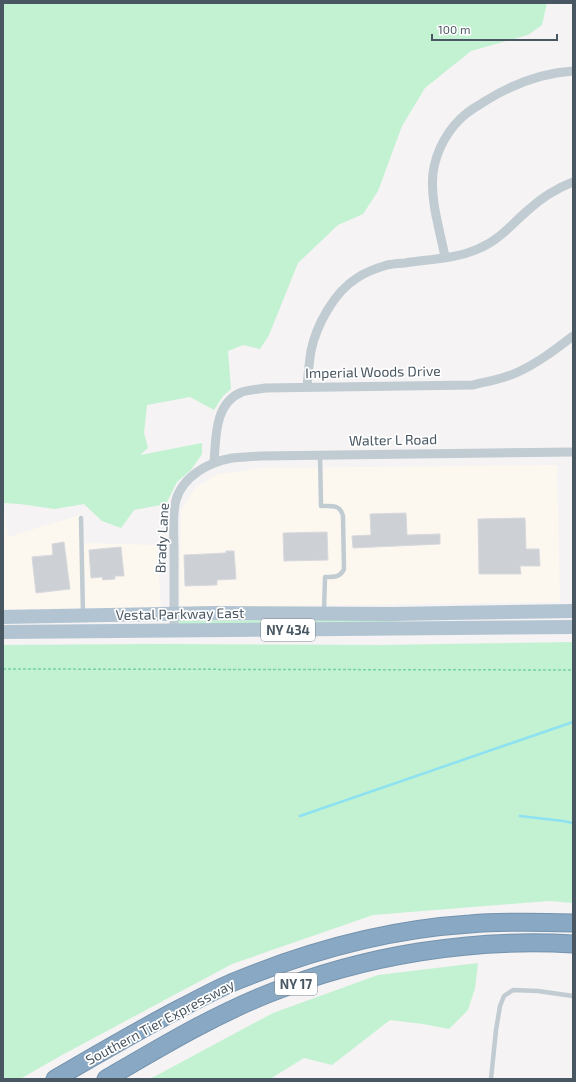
<svg xmlns="http://www.w3.org/2000/svg" width="576" height="1082" font-family="'Exo 2',sans-serif">
  <style>
    .commercial { fill: #fdf8ef }
    .green { fill: #c2f2d2 }
    .lines { fill: none; stroke-linecap: round; stroke-linejoin: round }
    .stream { stroke: #8de1f1; stroke-width: 2.5 }
    .building { fill: #cdd0d5; stroke: #d7d9de }
    .motorway-casing { stroke: #7493af; stroke-width: 19 }
    .path { stroke: #77d3a1; stroke-width: 1.5; stroke-dasharray: 3 2; stroke-linecap: butt }
    .service { stroke: #c1cbd2; stroke-width: 4.5 }
    .minor { stroke: #c1cbd2; stroke-width: 9 }
    .primary { stroke: #b2c4d2; stroke-width: 14 }
    .motorway { stroke: #89a8c3; stroke-width: 17 }
    .labels { text-anchor: middle; stroke-width: 3.5; stroke-linejoin: round; paint-order: stroke }
    .shield { fill: #fff; stroke: #808991; stroke-width: 1 }
    .shield-label { font-size: 13px; font-weight: bold; fill: #495762 }
    .street-label { font-size: 14px; fill: #495762; stroke: #fff }
  </style>
  <rect width="100%" height="100%" fill="#f5f3f3"/>
  <!-- commercial -->
  <path class="commercial" d="M557,465L560,602L180,607L181,510L195,488L218,474L264,468Z
    M3,512H4L8,537L80,515L84,543L157,545L161,608L3,609Z"/>
  <!-- green -->
  <path class="green" d="M3,3H547L542,25L528,35L471,51L425,88L402,126L378,191L363,214L338,225L298,263L269,335L260,349L243,345L228,351L231,389L223,396L214,410L190,397L147,405L144,433L148,448L140,455L202,443V454L191,470L177,482L166,504L134,510L121,528L102,521L84,504L55,509L20,504L3,503Z
    M405,619L401,621L375,625L179,626L178,621Z
    M573,642V903L549,901L373,915L232,964L62,1055L20,1079H3V645L158,644L381,645Z
    M478,963L475,988L468,1010L449,1029L423,1024L390,1020L332,1065L304,1058L270,1079H150L273,1013L378,975Z"/>
  <g class="lines">
    <!-- stream -->
    <path class="stream" d="M300,816L573,722
      M520,816L563,821L573,823"/>
  </g>
  <!-- building -->
  <path class="building" d="M406,513L407,535L440,534V544L353,548L352,536L371,535L370,514Z
    M525,518L526,549H539L540,566H520L521,574H479L478,519Z
    M327,532L328,560L284,561L283,533Z
    M64,542L70,589L36,593L32,557L53,555L52,544Z
    M121,547L124,576H115V579L103,580L102,577L91,578L89,550Z
    M226,551H234L236,579L217,580V585L185,586L184,555L226,553Z"/>
  <g class="lines">
    <!-- motorway casing -->
    <g class="motorway-casing">
      <path id="motorway" d="M55,1079C96,1055 137,1031 179,1009C197,1000 216,989 236,981C309,951 390,929 470,924C504,921 539,922 573,923
        M106,1079C159,1048 212,1016 270,993C364,955 472,938 573,944"/>
    </g>
    <!-- path -->
    <path class="path" d="M3,669L573,670"/>
    <!-- service -->
    <path class="service" d="M320,455L321,506C332,506 340,504 343,516L344,569C340,578 333,577 325,577L324,612
      M81,518L83,614
      M491,1079L496,1030L500,1006L504,996L513,990L538,991L573,996"/>
    <!-- minor -->
    <path class="minor" d="M445,257C440,230 430,201 433,173C436,150 449,127 467,113C473,108 481,104 487,100C513,84 542,73 573,71
      M307,387C308,375 309,363 311,351C316,326 334,292 357,278C365,272 377,268 387,265C393,264 400,263 405,263C430,259 457,259 480,248C499,240 512,224 527,211C540,199 557,188 573,182
      M214,463C216,438 214,403 242,392C249,390 258,389 266,388L473,385C489,381 504,379 518,372C538,363 556,349 573,336
      M174,631C174,604 174,576 174,549C174,533 172,515 176,500C183,476 209,462 232,458C241,457 250,457 260,456L573,452"/>
    <!-- primary -->
    <path class="primary" d="M3,617L215,613L392,614L573,611
      M3,632L573,627"/>
    <!-- motorway -->
    <use href="#motorway" class="motorway"/>
  </g>
  <g class="labels">
    <!-- shield labels -->
    <g class="shield">
      <rect x="261" y="619" width="54" height="22" rx="3"/>
      <rect x="275" y="973" width="42" height="22" rx="3"/>
    </g>
    <g class="shield-label">
      <text x="288" y="635">NY 434</text>
      <text x="296" y="989">NY 17</text>
    </g>
    <!-- street labels -->
    <g class="street-label">
      <text transform="translate(373 372) rotate(-1)" y="5">Imperial Woods Drive</text>
      <text transform="translate(393 440) rotate(-1)" y="5">Walter L Road</text>
      <text transform="translate(162 538) rotate(-87)" y="5">Brady Lane</text>
      <text transform="translate(180 614) rotate(-1)" y="5">Vestal Parkway East</text>
      <text transform="translate(160 1022) rotate(-28)" y="5">Southern Tier Expressway</text>
    </g>
  </g>
  <!-- border -->
  <rect width="576" height="1082" fill="none" stroke="#495762" stroke-width="8"/>
  <!-- scale -->
  <path d="M432 34v6h125v-6" fill="none" stroke="#495762" stroke-width="2"/>
  <text x="438" y="34" font-size="12" fill="#495762" stroke="#ffffff" stroke-width="3" paint-order="stroke">100 m</text>
</svg>
